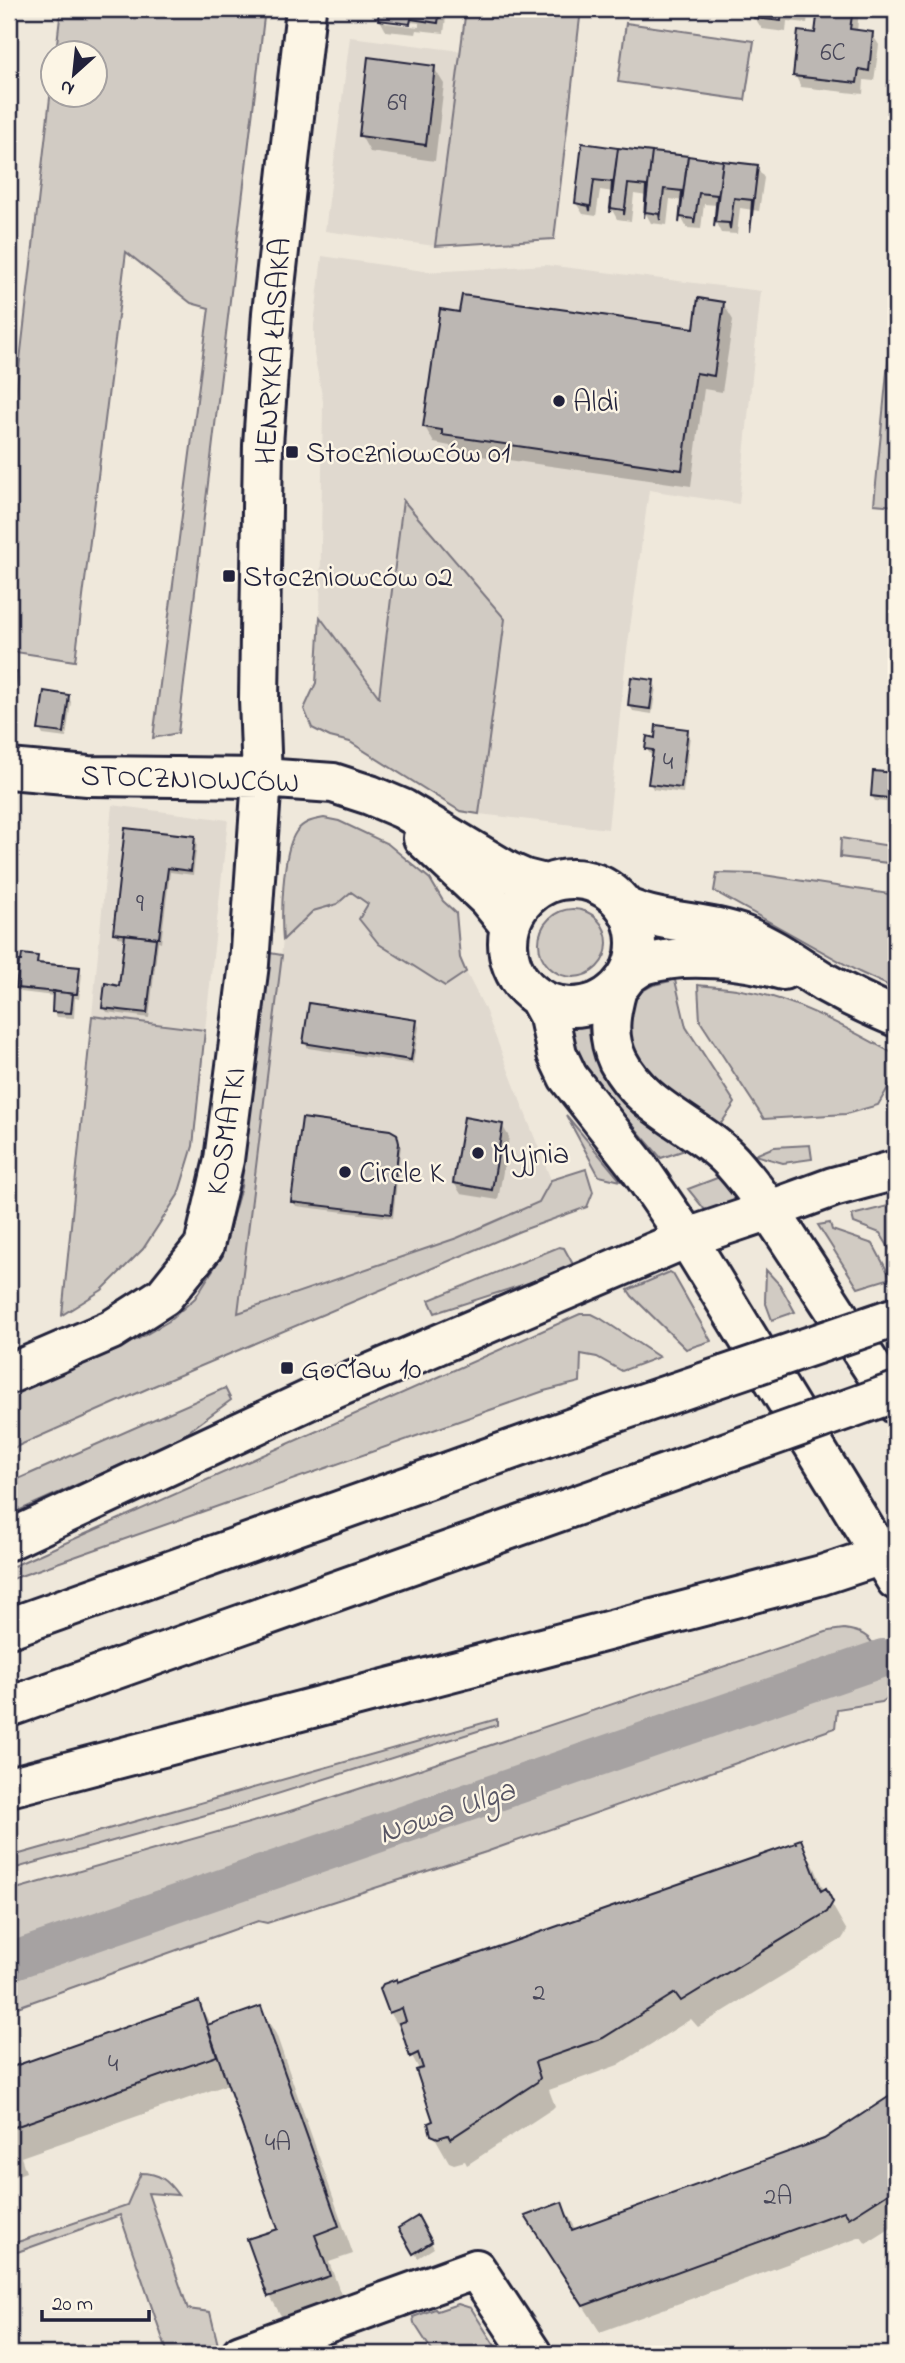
<svg xmlns="http://www.w3.org/2000/svg" width="905" height="2363" font-family="'Indie Flower',sans-serif">
  <style>
    .built { fill: #e0d9cf }
    .green { fill: #d1cbc3; stroke: #7a767f; stroke-width: 2 }
    .shadow { fill: #0003; fill-rule: evenodd }
    .lines { fill: none; stroke-linecap: round; stroke-linejoin: round }
    .canal { stroke: #a6a2a2; stroke-width: 38 }
    .building { fill: #bcb7b3; stroke: #22223b; stroke-width: 2 }
    .minor-casing { stroke: #22223b; stroke-width: 44 }
    .major-casing { stroke: #22223b; stroke-width: 44 }
    .minor { stroke: #fcf5e5; stroke-width: 38 }
    .major { stroke: #fcf5e5; stroke-width: 38 }
    .major-bridge-casing { stroke: #22223b; stroke-width: 44; stroke-linecap: butt }
    .major-bridge { stroke: #fcf5e5; stroke-width: 38 }
    .poi-dot { fill: #22223b; stroke: #fcf5e5; stroke-width: 2.5 }
    .labels { text-anchor: middle; stroke-width: 5; stroke-linejoin: round; paint-order: stroke }
    .number-label { font-size: 26px; fill: #484759 }
    .street-label { font-size: 30px; fill: #22223b; stroke: #fcf5e5 }
    .poi-label { font-size: 30px; fill: #22223b; stroke: #fcf5e5; text-anchor: start }
    .water-label { font-size: 32px; font-style: italic; fill: #575564; stroke: #fcf5e5 }
  </style>
  <rect width="100%" height="100%" fill="#efe8db"/>
  <filter id="ink" filterUnits="userSpaceOnUse"><feTurbulence type="fractalNoise" baseFrequency=".0143" numOctaves="2"/><feDisplacementMap in="SourceGraphic" scale="14" xChannelSelector="R" yChannelSelector="G"/><feConvolveMatrix kernelMatrix="1 2 1 2 8 2 1 2 1" color-interpolation-filters="sRGB"/></filter>
  <g filter="url(#ink)">
    <!-- built -->
    <path class="built" d="M350,37L461,51L435,246L325,231Z
      M322,256L430,272L546,265L761,291L739,504L649,490L626,658L608,829L479,814L505,619L403,501L379,698L320,617L323,401L314,354V325Z
      M112,805L228,820L205,1030L92,1016Z
      M351,892L368,904L359,919L379,944L445,986L466,972L484,1007L551,1180L539,1202L457,1238L238,1313L283,940L313,911L337,904Z"/>
    <!-- green -->
    <path class="green" d="M61,9H265L178,733L153,738L209,308L191,303L126,252L75,661L9,651V457L52,80V94H94V52H56Z
      M466,9H581L554,239L435,246Z
      M626,23L754,41L745,100L618,82Z
      M894,301H896V506L874,504Z
      M403,500L505,619L479,814L460,811L350,742L330,737L312,728L304,709L316,683L320,617L379,697Z
      M324,818L339,821L388,844L430,879L443,901L456,913L460,958L466,972L445,986L379,944L359,919L368,904L351,892L337,904L313,911L283,940C281,916 282,852 296,832C303,822 312,820 324,818Z
      M841,838L896,847V864L840,857Z
      M717,873L757,874L896,895V989L859,972L714,891Z
      M539 943a34 34 0 1 1 68 0a34 34 0 1 1-68 0Z
      M270,953L282,955L238,1313L457,1238L539,1202L551,1180L586,1169L593,1192L587,1207L520,1231L149,1388L9,1450V1393L138,1339L169,1321L195,1298L221,1257L241,1187Z
      M675,980L686,1027L735,1103L718,1128L671,1099L635,1060L626,1016L632,1003L642,991L653,985Z
      M698,985C712,987 727,987 741,990C796,998 848,1029 896,1055V1074L878,1105L846,1114L764,1119L700,1021Z
      M92,1016L205,1030L193,1146L178,1195L143,1249L102,1290L62,1315Z
      M588,1023L590,1040L598,1058L691,1148L661,1158L579,1063L565,1025Z
      M566,1115L621,1181L599,1176Z
      M810,1145L812,1159L783,1163L755,1155L774,1147Z
      M725,1175L748,1201L709,1215L688,1189Z
      M896,1204V1259L880,1233L854,1223L852,1215Z
      M830,1223L832,1230L873,1244L891,1278L858,1288L818,1225Z
      M559,1247L564,1248L575,1268L435,1313L429,1300Z
      M766,1270L780,1285L795,1312L772,1320L765,1301Z
      M670,1272L673,1274L711,1341L686,1349L632,1296L628,1290Z
      M580,1314H592L600,1318L659,1357L622,1371L597,1357L581,1354L580,1382L544,1391L9,1580V1568Z
      M225,1388L231,1400L177,1440L9,1515V1483Z
      M844,1629C860,1631 869,1635 877,1650L9,1951V1891L284,1813L402,1775L829,1631Z
      M889,1667L896,1678V1692L882,1702L837,1709L835,1728L486,1852L267,1923L258,1921L9,2010V1974L213,1905Z
      M497,1719V1725L245,1804L9,1870V1857Z
      M141,2173C160,2173 168,2181 178,2195L148,2193L188,2309L210,2312L218,2345C202,2356 187,2354 168,2354L120,2215L9,2255V2245L127,2205Z
      M458,2304L471,2308L500,2354H434L414,2323L413,2317L435,2309L437,2311Z"/>
    <!-- shadow -->
    <path class="shadow" d="M381,9H447L444,33L417,30L416,34L386,31L380,20ZM385,19L419,23V27L385,23Z
      M757,9H809L807,23L787,21L786,32L762,29L755,18Z
      M820,9H859L857,32L872,34L879,45L874,81L864,80L863,94L801,87L795,75L817,35Z
      M434,68L444,84L435,161L370,152L361,136Z
      M584,145L757,167L764,178L759,211L740,208L737,234L721,233L715,221L717,205L704,204L701,229L687,228L681,217L683,201L670,199L667,225L651,223L645,212L647,196L634,194L631,221L617,219L611,208L613,192L600,190L596,216L583,214L576,203Z
      M723,303L733,320L722,392L704,389L691,486L453,452L450,446L434,443L425,427L695,330Z
      M9,672L16,673L19,679L17,694H13L11,711L16,712L19,717L17,729L9,728Z
      M653,681L656,687L652,714L633,711L630,706Z
      M68,696L71,702L66,738L43,735L40,730Z
      M687,731L690,736L683,793L653,789L650,783L654,754H650L647,749L656,740Z
      M875,773L896,775V803L875,801L872,796Z
      M126,830L194,838L197,843L193,875L170,872L161,943L158,942L149,1018L107,1012L104,1007L121,988L127,938L118,937L115,932Z
      M37,957L40,965L79,969L82,974L79,999L75,998L74,1018L57,1017L54,1011V996L21,992L18,987Z
      M416,1021L419,1027L413,1064L308,1048L305,1043Z
      M502,1125L509,1137L498,1200L461,1194L454,1183Z
      M398,1139L401,1145L393,1218L296,1206L293,1201Z
      M800,1841L815,1868L824,1891L847,1931L842,1939L698,2027L691,2019L618,2065L549,2090L555,2106L552,2109L467,2165L465,2161L454,2164L449,2162L433,2134L435,2122L420,2071L412,2056L406,2039L390,2012L397,1984L798,1844Z
      M198,2003L211,2025L260,2008L276,2034L353,2254L329,2262L344,2303L285,2323L270,2296L280,2230L229,2084L21,2157L26,2172L9,2178V2069Z
      M896,2094V2225L866,2244L861,2237L600,2332L543,2243L562,2204L577,2231L824,2141Z
      M417,2218L434,2248L418,2258L400,2229Z"/>
    <g class="lines">
      <!-- canal -->
      <path class="canal" d="M9,1962L883,1658"/>
    </g>
    <!-- building -->
    <path class="building" d="M379,9H440L438,23L411,19L410,24L378,20Z
      M755,9H802L801,13L782,11L781,21L754,18Z
      M818,9H853L850,29L873,32L869,71L859,69L857,83L793,76L798,31L815,33Z
      M368,57L435,66L426,145L359,136Z
      M582,143L618,148L610,213L612,182L594,180L590,211L589,206L575,203Z
      M618,148L652,152L644,218L646,186L628,184L624,215V210L610,208Z
      M652,152L688,156L679,223L682,191L664,189L660,220L659,214L645,212Z
      M688,156L723,161L714,227L717,195L699,193L694,224V219L680,217Z
      M723,161L758,165L750,232L752,200L734,198L730,229L729,223L715,222Z
      M462,295L694,328L698,298L724,302L714,376L696,373L682,470L442,435V430L423,427L440,309L459,312Z
      M9,671L17,672L15,690L9,689Z
      M631,677L654,680L650,709L628,706Z
      M44,691L69,695L64,733L38,730Z
      M656,725L688,729L681,788L648,784L653,750L645,749L647,736L655,738Z
      M873,771L896,773V799L871,796Z
      M125,828L195,836L191,871L168,868L159,938L113,933Z
      M125,934L156,938L147,1013L102,1008L105,983L119,986Z
      M22,954L38,956L37,963L80,967L77,994L16,988L19,961H21Z
      M53,991L73,994L71,1013L52,1012Z
      M309,1003L417,1020L411,1060L303,1043Z
      M464,1117L503,1124L492,1190L453,1183Z
      M302,1118L390,1130L397,1134L399,1143L391,1214L291,1202Z
      M801,1839L821,1891L826,1888L833,1902L827,1912L681,2001L675,1993L603,2038L535,2062L540,2078L537,2082L450,2139L448,2135L438,2138L431,2135L428,2123L433,2121L416,2070L423,2068L418,2053L410,2057L399,2023L406,2021L402,2008L389,2013L380,1989L383,1984L397,1979V1982L796,1843L795,1841Z
      M199,2001L217,2056L9,2129V2068Z
      M261,2006L339,2226L315,2235L330,2276L268,2297L247,2239L278,2229L207,2025Z
      M896,2092V2188L849,2218L844,2211L583,2306L525,2216L562,2202L572,2230L824,2139Z
      M418,2216L432,2242L413,2254L398,2228Z"/>
    <g class="lines">
      <!-- minor casing -->
      <g class="minor-casing">
        <path id="minor" d="M9,769L88,776L262,778L333,783L370,795L403,809L507,871L525,879L545,884
          M423,838L488,899L510,926
          M508 943a64 64 0 1 1 128 0a64 64 0 1 1-128 0Z
          M625,907C663,924 706,921 745,936C773,947 798,966 824,982C847,995 872,1007 896,1017
          M628,975C634,971 640,966 647,964C686,952 744,959 783,970
          M617,989C610,1014 606,1036 618,1061C644,1111 697,1124 732,1162C759,1192 781,1228 803,1261C834,1309 865,1356 896,1404
          M538,997L549,1017L557,1054L568,1077L637,1165L687,1238L896,1580
          M687,1238L770,1210
          M9,1374L111,1330L164,1296L204,1246L224,1160L249,964L262,778L259,699L263,445L272,313L306,9
          M241,2354L476,2269L532,2354"/>
      </g>
      <!-- major casing -->
      <g class="major-casing">
        <path id="major" d="M770,1210L833,1187L896,1170
          M9,1540L313,1398L687,1238
          M9,1628L603,1417
          M9,1707L640,1483
          M9,1787L822,1575L882,1555"/>
      </g>
      <!-- minor -->
      <use href="#minor" class="minor"/>
      <!-- major -->
      <use href="#major" class="major"/>
      <!-- major-bridge casing -->
      <g class="major-bridge-casing">
        <path id="major-bridge" d="M603,1417L896,1317
          M640,1483L896,1392"/>
      </g>
      <!-- major-bridge -->
      <use href="#major-bridge" class="major-bridge"/>
    </g>
  </g>
  <!-- markers -->
  <g class="poi-dot">
    <circle cx="559" cy="401" r="7"/>
    <rect x="285" y="445" width="14" height="14" rx="3.5"/>
    <rect x="222" y="569" width="14" height="14" rx="3.5"/>
    <circle cx="478" cy="1153" r="7"/>
    <circle cx="345" cy="1172" r="7"/>
    <rect x="280" y="1361" width="14" height="14" rx="3.5"/>
  </g>
  <g class="labels">
    <!-- number labels -->
    <g class="number-label">
      <text x="833" y="60">6C</text>
      <text x="397" y="110">69</text>
      <text x="668" y="769">4</text>
      <text x="140" y="911">9</text>
      <text x="539" y="2000">2</text>
      <text x="113" y="2071">4</text>
      <text x="278" y="2150">4A</text>
      <text x="778" y="2204">2A</text>
    </g>
    <!-- street labels -->
    <g class="street-label">
      <text transform="translate(272 351) rotate(-86)" y="10">HENRYKA ŁASAKA</text>
      <text transform="translate(190 778) rotate(2)" y="10">STOCZNIOWCÓW</text>
      <text transform="translate(225 1131) rotate(-81)" y="10">KOSMATKI</text>
    </g>
    <!-- poi labels -->
    <g class="poi-label">
      <text x="573" y="411">Aldi</text>
      <text x="306" y="462">Stoczniowców 01</text>
      <text x="243" y="586">Stoczniowców 02</text>
      <text x="492" y="1163">Myjnia</text>
      <text x="359" y="1182">Circle K</text>
      <text x="301" y="1378">Gocław 10</text>
    </g>
    <!-- water labels -->
    <g class="water-label">
      <text transform="translate(446 1810) rotate(-19)" y="11">Nowa Ulga</text>
    </g>
  </g>
  <!-- margin -->
  <rect width="905" height="2363" fill="none" stroke="#fcf5e5" stroke-width="35"/>
  <rect x="18" y="18" width="870" height="2328" fill="none" stroke="#22223b" stroke-width="2.5" filter="url(#ink)"/>
  <!-- north arrow -->
  <g transform="translate(74 74) rotate(207)"><circle r="33" fill="#fcf5e5" stroke="#a5a1a1" stroke-width="2"/>
  <path d="M0-5L12 26L0 18L-12 26Z" fill="#22223b"/>
  <text y="-10" font-size="19" font-weight="bold" text-anchor="middle" fill="#22223b">N</text>
  </g>
  <!-- scale -->
  <path d="M42 2310v10h107v-10" fill="none" stroke="#22223b" stroke-width="3.5"/>
  <text x="52" y="2310" font-size="21" fill="#22223b" stroke="#fcf5e5" stroke-width="5" paint-order="stroke">20 m</text>
</svg>
